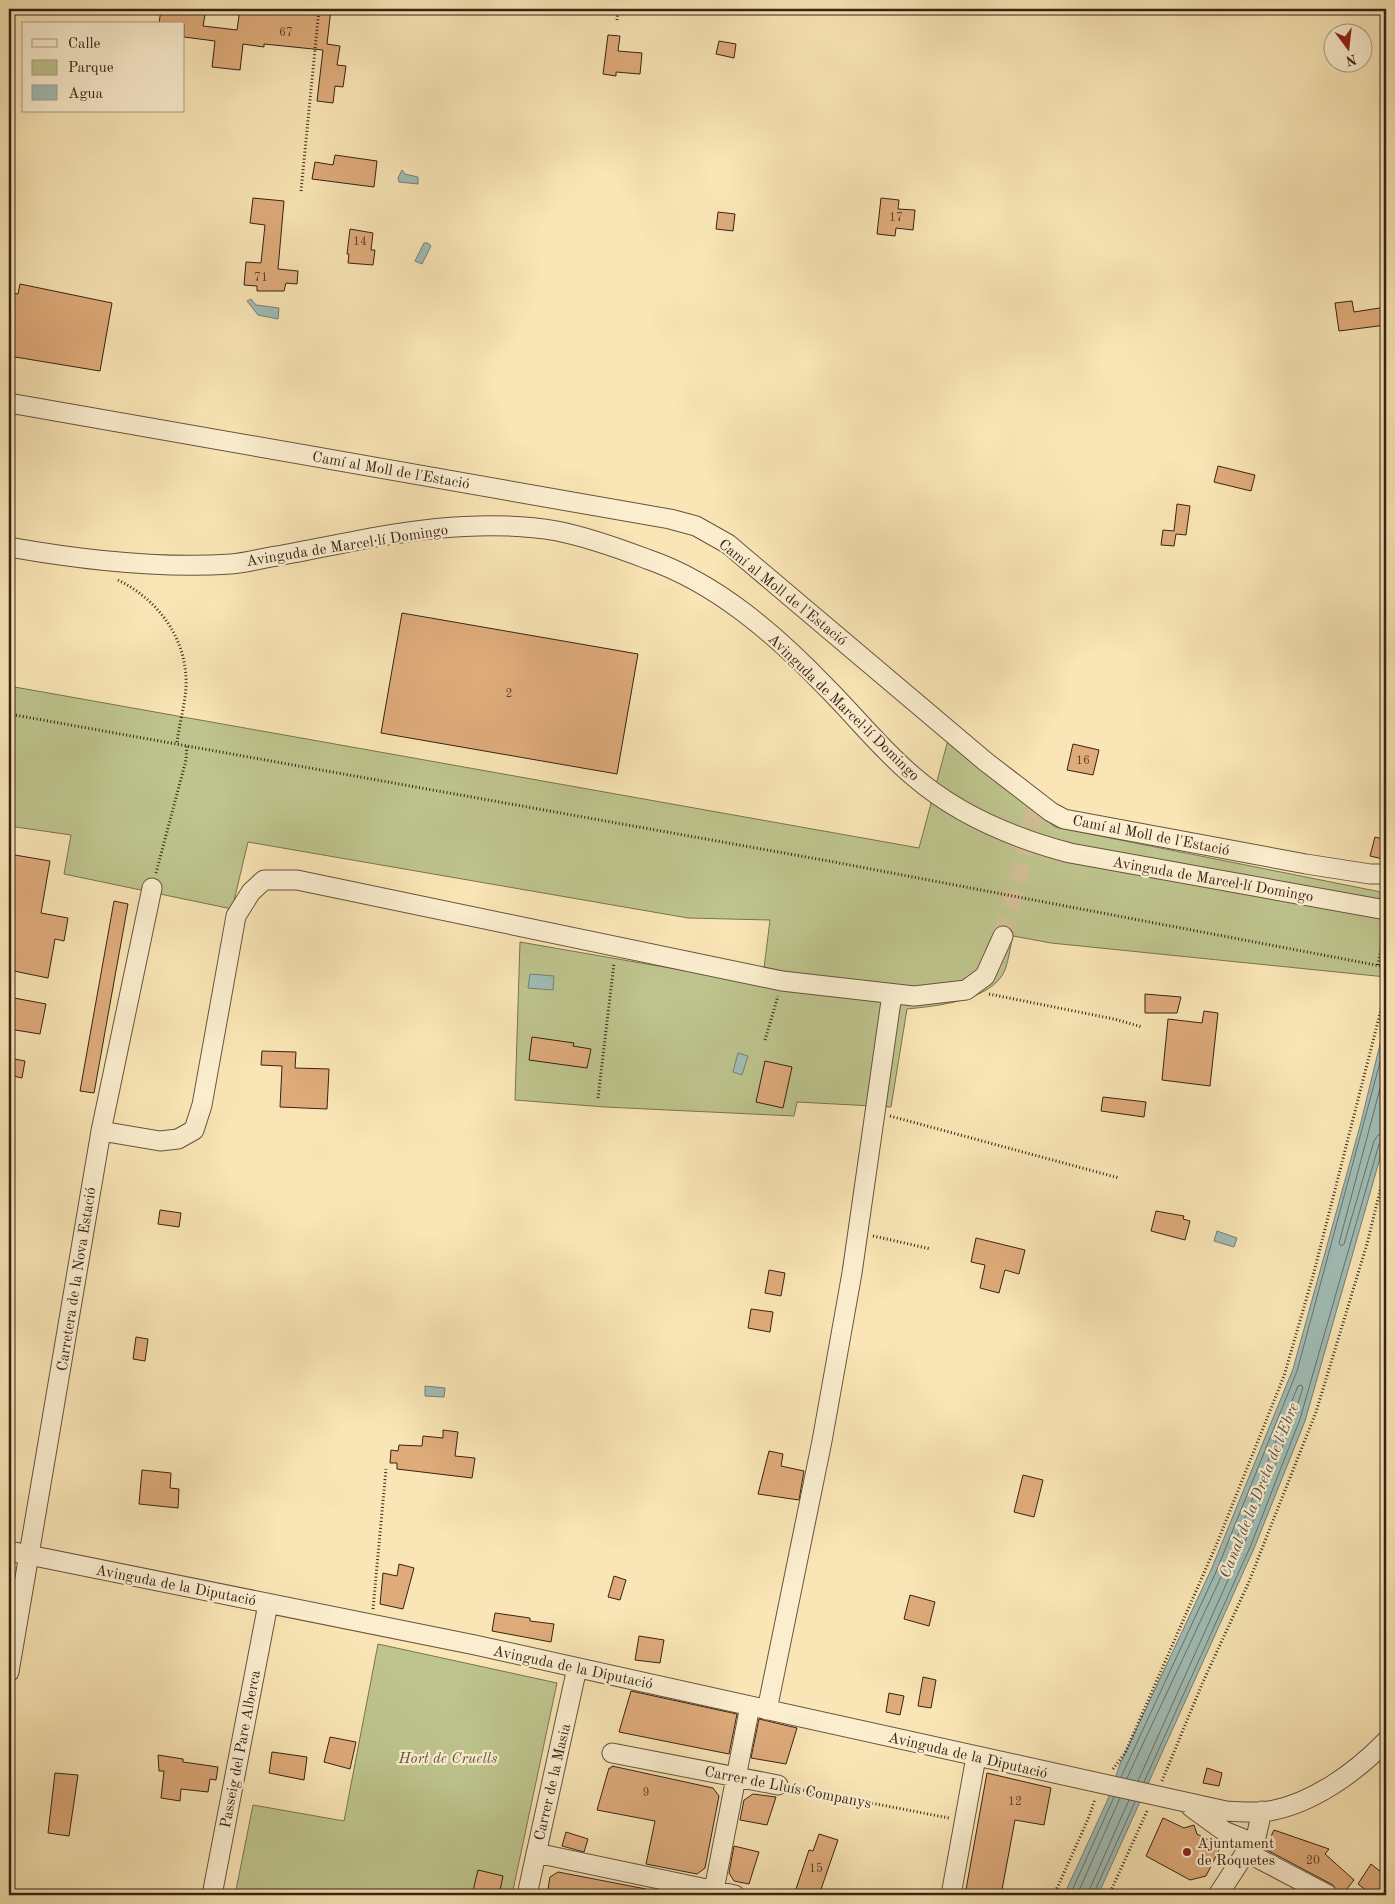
<svg xmlns="http://www.w3.org/2000/svg" width="1395" height="1904" font-family="'Old Standard TT',serif">
  <style>
    .green { fill: #bec48d; stroke: #7a7351 }
    .water { fill: #a0bdb6; stroke: #767f76 }
    .lines { fill: none; stroke-linecap: round; stroke-linejoin: round }
    .shore { stroke: #6c7066; stroke-width: 1 }
    .building { fill: #dfab7b; stroke: #372215 }
    .minor-tunnel { stroke: #d2be95; stroke-width: 19; stroke-dasharray: 19 9; stroke-linecap: butt }
    .minor-casing { stroke: #68533d; stroke-width: 21 }
    .path { stroke: #372215; stroke-width: 3; stroke-dasharray: 1 2.5; stroke-linecap: butt }
    .minor { stroke: #fbeecf; stroke-width: 19 }
    .poi-dot { fill: #8f2418; stroke: #fbeecf; stroke-width: 2 }
    .labels { text-anchor: middle; stroke-width: 4.5; stroke-linejoin: round; paint-order: stroke }
    .number-label { font-size: 12px; fill: #61442e }
    .street-label { font-size: 15px; fill: #372215; stroke: #fbeecf }
    .park-label { font-size: 15px; font-style: italic; fill: #605339; stroke: #fbeecf }
    .poi-label { font-size: 15px; fill: #372215; stroke: #fbeecf; text-anchor: start }
    .water-label { font-size: 16px; font-style: italic; fill: #565045; stroke: #fbeecf }
  </style>
  <rect width="100%" height="100%" fill="#f9e5b5"/>
  <filter id="stains"><feTurbulence type="fractalNoise" baseFrequency=".004" numOctaves="4"/><feColorMatrix values="0 0 0 0 .2 0 0 0 0 .09 0 0 0 0 .02 0 0 0 .5 -.17"/></filter>
  <radialGradient id="worn" r=".72"><stop offset=".6" stop-color="#630" stop-opacity="0"/><stop offset="1" stop-color="#630" stop-opacity=".3"/></radialGradient>
  <!-- green -->
  <path class="green" d="M9,686L919,848L948,740L1055,827L1386,893V977L1051,943L1013,936C1010,947 1009,959 1005,970C992,1001 936,1006 907,1009L891,1107L797,1102L794,1116L605,1107L515,1100L520,942L762,984L770,920L688,918L248,842L232,909L64,874L71,835L9,826Z
    M378,1644L557,1683L512,1895H235L253,1805L344,1821Z"/>
  <!-- water -->
  <path class="water" d="M402,170L405,174L418,177V184L399,182L398,178Z
    M424,243H428L431,246L422,264L415,261Z
    M251,299L256,305L279,308L278,319L258,315L247,301Z
    M530,974L554,976L553,990L528,988Z
    M1386,1020V1137L1305,1421L1255,1546L1098,1895H1064L1108,1799L1120,1764L1211,1570L1293,1369L1360,1126Z
    M738,1053L748,1056L742,1075L733,1072Z
    M1217,1231L1237,1238L1234,1247L1214,1241Z
    M425,1386L445,1388L444,1397L425,1396Z"/>
  <g class="lines">
    <!-- shore -->
    <path class="shore" d="M1386,1066L1339,1243L1341,1246L1344,1244L1374,1141L1378,1135L1386,1134
      M1121,1777L1216,1572L1297,1371L1386,1040
      M1127,1778L1222,1575L1298,1386L1301,1385L1303,1387L1294,1417L1245,1542L1138,1781
      M1144,1782L1251,1545L1300,1419L1379,1144L1386,1140
      M1070,1895L1114,1797
      M1077,1895L1120,1798
      M1087,1895L1129,1800
      M1093,1895L1135,1802"/>
  </g>
  <!-- building -->
  <path class="building" d="M161,9H206L203,26L237,30L240,9H331L327,44L340,46L337,65L346,66L343,87L335,86L333,103L317,101L323,50L264,44V47L243,44L240,70L212,67L215,41L184,37V24H159Z
    M608,35L620,36L618,51L642,53L640,74L616,72V76L603,74Z
    M719,41L736,44L734,58L716,54Z
    M335,155L377,161L374,187L312,179L315,162L333,165Z
    M253,198L284,201L278,269L298,271L297,284L286,283L284,291H257V286L244,285L246,262L261,263L265,225L250,223Z
    M881,198L899,200L898,209L915,210L913,230L896,228L895,236L877,234Z
    M718,212L735,214L733,231L716,229Z
    M350,229L373,233L371,250H375L373,265L348,263L349,254H347Z
    M20,284L112,303L100,371L9,356V293L18,294Z
    M1352,301L1354,312L1386,307V325L1339,331L1335,303Z
    M1218,466L1255,475L1251,491L1214,482Z
    M1177,504L1190,506L1186,535L1176,534L1174,546L1161,545L1163,530L1174,531Z
    M402,613L638,654L617,774L381,733Z
    M1073,744L1099,750L1093,775L1067,770Z
    M1375,837L1386,840L1383,859L1370,856Z
    M9,854L50,861L41,913L68,918L64,941L55,939L48,978L9,970Z
    M114,901L128,904L94,1093L80,1091Z
    M1145,994L1181,997L1177,1013H1145Z
    M9,997L46,1004L40,1034L9,1029Z
    M1204,1011L1218,1013L1210,1086L1162,1080L1168,1019L1202,1023Z
    M532,1037L574,1043L573,1046L591,1049L587,1068L529,1060Z
    M262,1051L296,1052L295,1068L329,1069L327,1109L280,1107L282,1066L261,1065Z
    M9,1058L25,1061L22,1078L9,1075Z
    M765,1061L792,1067L783,1108L756,1102Z
    M1103,1097L1146,1102L1144,1117L1101,1111Z
    M160,1210L181,1213L179,1227L158,1224Z
    M1156,1211L1184,1216L1183,1219L1190,1221L1185,1240L1151,1231Z
    M976,1238L1025,1250L1019,1274L1005,1270L999,1293L980,1288L985,1265L971,1262Z
    M769,1270L785,1273L781,1296L765,1293Z
    M751,1309L773,1312L770,1332L748,1328Z
    M136,1337L148,1339L145,1361L133,1359Z
    M443,1430L458,1432L455,1456L475,1458L472,1478L397,1469V1463H390L391,1450L398,1451L399,1445L422,1446L423,1436L443,1438Z
    M769,1451L783,1454L781,1466L804,1471L799,1500L758,1494Z
    M142,1470L171,1473L170,1488L179,1489L178,1508L139,1504Z
    M1023,1475L1043,1480L1034,1517L1014,1512Z
    M399,1564L414,1568L403,1609L380,1604L383,1573L397,1576Z
    M614,1576L626,1580L620,1600L608,1597Z
    M910,1595L935,1602L929,1626L904,1619Z
    M495,1613L530,1618V1621L554,1624L551,1642L492,1631Z
    M639,1636L664,1640L660,1663L635,1660Z
    M923,1677L936,1680L931,1708L918,1706Z
    M631,1691L737,1714L729,1754L619,1732Z
    M889,1693L904,1696L900,1715L886,1712Z
    M759,1719L797,1728L786,1764L751,1758Z
    M330,1737L356,1742L350,1769L324,1762Z
    M272,1752L307,1757L304,1780L269,1773Z
    M158,1755L183,1759V1762L218,1767L216,1780L210,1779L208,1792L181,1789L180,1801L161,1798L164,1771H159Z
    M612,1766L713,1788L719,1796L705,1868L697,1874L646,1864L655,1821L597,1810L609,1768H611Z
    M1207,1768L1222,1773L1219,1786L1203,1783Z
    M55,1773L78,1775L69,1836L48,1833Z
    M987,1773L1051,1788L1044,1825L1015,1820L1001,1895H965Z
    M753,1794L776,1797L767,1825L740,1820L744,1800Z
    M1163,1818L1184,1828L1194,1825L1197,1834L1218,1845L1219,1850L1206,1876L1190,1880L1146,1856Z
    M1274,1830L1329,1849L1325,1854L1354,1880L1342,1895H1339L1333,1885L1265,1849Z
    M566,1832L588,1839L584,1852L562,1846Z
    M819,1834L838,1840L819,1895H794L809,1850L813,1851Z
    M734,1846L759,1852L749,1884L734,1881L729,1873Z
    M1371,1864L1386,1876V1895H1372L1358,1884Z
    M478,1870L503,1876L499,1895H472Z
    M558,1872L646,1889V1895H547L550,1877Z"/>
  <g class="lines">
    <!-- minor-tunnel -->
    <path class="minor-tunnel" d="M1003,936L1038,802"/>
    <!-- minor casing -->
    <g class="minor-casing">
      <path id="minor" d="M9,403L670,519L696,526L728,544L986,762L1051,812L1064,819L1306,864L1370,874H1386
        M9,547C82,560 157,569 231,564C246,563 262,558 277,556C310,550 343,543 376,537C432,527 500,521 557,531C587,537 618,548 647,559C717,583 776,635 827,688C856,717 881,749 913,776C958,815 1013,838 1070,853L1386,910
        M101,1131L160,1141L178,1139L194,1130L202,1105L236,916L251,892L264,880H297L782,981L914,996L966,990L985,976L1003,936
        M9,1551L475,1645L1226,1811C1240,1812 1255,1813 1269,1811C1312,1804 1356,1772 1386,1741
        M9,1672L101,1131L152,888
        M767,1710L822,1441L852,1273L892,994
        M612,1753L778,1785
        M1191,1807L1224,1831L1246,1840
        M1246,1852L1328,1895
        M536,1853L735,1895
        M212,1895L268,1604
        M527,1895L577,1668
        M713,1895L750,1706
        M951,1895L976,1757
        M1218,1895L1246,1852L1254,1846L1262,1811"/>
    </g>
    <!-- path -->
    <path class="path" d="M617,20L618,9
      M301,191L319,9
      M118,580C159,600 188,640 186,687C185,705 179,725 177,743
      M9,714L834,862L1386,967
      M156,873L186,760L187,745
      M1378,965L1385,927
      M989,994L1114,1019L1142,1027
      M765,1040L778,996
      M598,1098L614,963
      M890,1116L1119,1178
      M873,1236L931,1249
      M373,1609L386,1469
      M1113,1769L1125,1753L1218,1541L1284,1376L1313,1276L1386,990
      M1162,1781L1202,1684L1248,1584L1316,1412L1367,1244L1386,1166
      M793,1788L949,1818
      M1054,1895L1089,1817L1095,1799
      M1109,1895L1148,1809"/>
    <!-- minor -->
    <use href="#minor" class="minor"/>
  </g>
  <!-- markers -->
  <circle class="poi-dot" cx="1187" cy="1852" r="5"/>
  <g class="labels">
    <!-- number labels -->
    <g class="number-label">
      <text x="286" y="36">67</text>
      <text x="896" y="221">17</text>
      <text x="360" y="245">14</text>
      <text x="261" y="281">71</text>
      <text x="509" y="697">2</text>
      <text x="1083" y="764">16</text>
      <text x="646" y="1796">9</text>
      <text x="1015" y="1805">12</text>
      <text x="1313" y="1864">20</text>
      <text x="816" y="1872">15</text>
    </g>
    <!-- street labels -->
    <g class="street-label">
      <text transform="translate(391 470) rotate(10)" y="5">Camí al Moll de l'Estació</text>
      <text transform="translate(347 545) rotate(-9)" y="5">Avinguda de Marcel·lí Domingo</text>
      <text transform="translate(783 592) rotate(39)" y="5">Camí al Moll de l'Estació</text>
      <text transform="translate(844 707) rotate(44)" y="5">Avinguda de Marcel·lí Domingo</text>
      <text transform="translate(1151 835) rotate(11)" y="5">Camí al Moll de l'Estació</text>
      <text transform="translate(1213 879) rotate(10)" y="5">Avinguda de Marcel·lí Domingo</text>
      <text transform="translate(76 1279) rotate(-81)" y="5">Carretera de la Nova Estació</text>
      <text transform="translate(176 1585) rotate(11)" y="5">Avinguda de la Diputació</text>
      <text transform="translate(573 1667) rotate(12)" y="5">Avinguda de la Diputació</text>
      <text transform="translate(240 1749) rotate(-79)" y="5">Passeig del Pare Alberca</text>
      <text transform="translate(968 1755) rotate(13)" y="5">Avinguda de la Diputació</text>
      <text transform="translate(552 1782) rotate(-77)" y="5">Carrer de la Masia</text>
      <text transform="translate(788 1787) rotate(11)" y="5">Carrer de Lluís Companys</text>
    </g>
    <!-- park labels -->
    <g class="park-label">
      <text x="448" y="1763">Hort de Cruells</text>
    </g>
    <!-- poi labels -->
    <g class="poi-label">
      <text x="1197" y="1848">Ajuntament<tspan x="1197" dy="17">de Roquetes</tspan></text>
    </g>
    <!-- water labels -->
    <g class="water-label">
      <text transform="translate(1258 1490) rotate(-68)" y="6">Canal de la Dreta de l'Ebre</text>
    </g>
  </g>
  <!-- margin -->
  <rect width="1395" height="1904" fill="none" stroke="#f9e5b5" stroke-width="30"/>
  <rect x="10" y="10" width="1375" height="1884" fill="none" stroke="#372215" stroke-width="2.5"/>
  <rect x="15" y="15" width="1365" height="1874" fill="none" stroke="#372215"/>
  <!-- legend -->
  <rect x="22" y="22" width="162" height="90" fill="#fbeecf" stroke="#ad9c85"/>
  <rect x="32" y="39" width="25" height="8" fill="#fbeecf" stroke="#ad9c85"/>
  <text x="68" y="48" font-size="15" fill="#372215">Calle</text>
  <rect x="32" y="60" width="25" height="15" fill="#bec48d" stroke="#ad9c85"/>
  <text x="68" y="72" font-size="15" fill="#372215">Parque</text>
  <rect x="32" y="85" width="25" height="15" fill="#a0bdb6" stroke="#ad9c85"/>
  <text x="68" y="98" font-size="15" fill="#372215">Agua</text>
  <!-- north arrow -->
  <g transform="translate(1348 48) rotate(165)"><circle r="24" fill="#fbeecf" stroke="#ad9c85"/>
  <path d="M0-4L9 19L0 12L-9 19Z" fill="#8f2418"/>
  <text y="-8" font-size="14" font-weight="bold" text-anchor="middle" fill="#372215">N</text>
  </g>
  <rect width="100%" height="100%" filter="url(#stains)"/>
  <rect width="100%" height="100%" fill="url(#worn)"/>
</svg>
